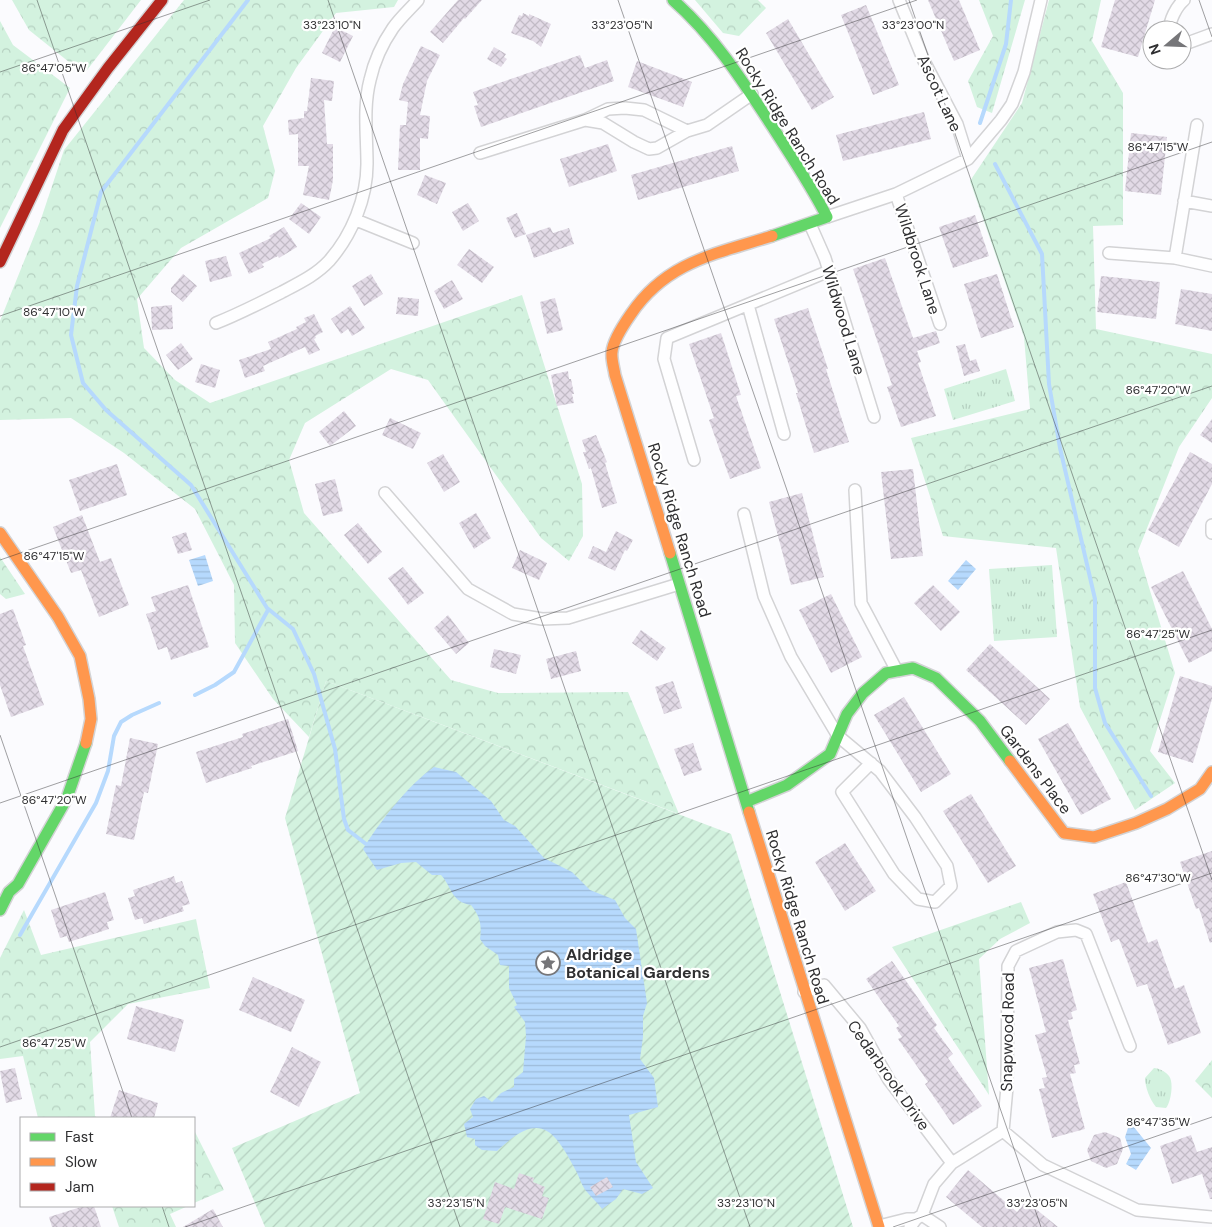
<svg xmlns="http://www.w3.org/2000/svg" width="1212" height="1227" font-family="'DM Sans',sans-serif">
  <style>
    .forest { fill: url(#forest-crowns) }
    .park { fill: url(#park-tufts) }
    .garden { fill: url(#garden-furrows) }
    .water { fill: url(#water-rules) }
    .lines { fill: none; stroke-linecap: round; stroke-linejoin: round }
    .stream { stroke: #b6d9fd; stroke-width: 4 }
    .building { fill: url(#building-cross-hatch) }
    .street-casing { stroke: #d3d3d5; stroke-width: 14 }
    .fast-casing { stroke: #d3d3d5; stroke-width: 14 }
    .slow-casing { stroke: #d3d3d5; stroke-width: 14 }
    .jam-casing { stroke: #d3d3d5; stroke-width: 14 }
    .street { stroke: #fefeff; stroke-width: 11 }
    .fast { stroke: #63d668; stroke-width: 11 }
    .slow { stroke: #ff974d; stroke-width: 11 }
    .jam { stroke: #b3261e; stroke-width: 11 }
    .ticks { fill: none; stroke: #2f2f31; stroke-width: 1; stroke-opacity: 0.45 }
    .labels { text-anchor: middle; stroke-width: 4.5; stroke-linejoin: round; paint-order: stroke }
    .street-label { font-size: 16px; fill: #2f2f31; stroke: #fff }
    .poi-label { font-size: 16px; font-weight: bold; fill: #2f2f31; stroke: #fff; text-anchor: start }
    .ticks-label { font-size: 12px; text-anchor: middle; fill: #2f2f31; stroke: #fff; stroke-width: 4.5; stroke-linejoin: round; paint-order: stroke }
  </style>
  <defs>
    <pattern id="forest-crowns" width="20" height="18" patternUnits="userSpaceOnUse" patternTransform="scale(1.25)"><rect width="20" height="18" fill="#d3f2df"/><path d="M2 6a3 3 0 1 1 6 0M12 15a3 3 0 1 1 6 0" fill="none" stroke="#b5d0c0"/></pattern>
    <pattern id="park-tufts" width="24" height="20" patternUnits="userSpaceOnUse" patternTransform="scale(1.25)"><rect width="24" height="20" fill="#d3f2df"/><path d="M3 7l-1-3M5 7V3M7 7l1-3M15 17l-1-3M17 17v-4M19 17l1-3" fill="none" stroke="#b5d0c0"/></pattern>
    <pattern id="garden-furrows" width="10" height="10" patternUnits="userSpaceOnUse" patternTransform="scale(1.25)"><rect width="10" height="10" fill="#d3f2df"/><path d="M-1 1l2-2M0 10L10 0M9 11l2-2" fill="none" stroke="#b5d0c0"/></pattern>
    <pattern id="water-rules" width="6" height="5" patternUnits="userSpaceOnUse" patternTransform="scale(1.25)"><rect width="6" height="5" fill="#b6d9fd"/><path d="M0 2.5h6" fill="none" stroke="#9dbbd9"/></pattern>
    <pattern id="building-cross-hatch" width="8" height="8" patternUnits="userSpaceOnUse" patternTransform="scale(1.25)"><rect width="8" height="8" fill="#e2dae6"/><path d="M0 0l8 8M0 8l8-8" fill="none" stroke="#c2bbc6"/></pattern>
  </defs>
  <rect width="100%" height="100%" fill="#fbfbfe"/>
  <!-- forest -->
  <path class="forest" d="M12,0H141L84,74L29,30Z
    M184,0H398L394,7L336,13L296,68L263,126L275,171L268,198L181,248L137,299L144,348L175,380L210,403L522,295L582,484L583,536L569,561L541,538L428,380L391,369L305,423L289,460L304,513L451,680L498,693L628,692L679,814L326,681L309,737L273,699L235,643L234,585L195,509L124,453L71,418L0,420V321L41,219L64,150Z
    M695,0H758L766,8L739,36L723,33Z
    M979,0H1025L992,113L977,107L968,81L993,36Z
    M1049,0H1101L1092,41L1123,93V225L1093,226L1096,329L1212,354V398L1179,447L1138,551L1175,673L1150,751L1175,783L1135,810L1080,707L1056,548L943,536L911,438L1030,409L1024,337L970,181L1022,103Z
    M0,21L13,45L70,88L0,228Z
    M0,557L25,594L6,599L0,594Z
    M1021,902L1030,923L1000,939L979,959L989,1095L892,947Z
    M24,910L41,955L196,919L210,988L128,1004L90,1042L95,1116L98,1118H38L23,1056L0,1059V958Z
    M1212,1060V1098L1195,1081Z
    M195,1132L224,1190L194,1203V1133Z
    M112,1206H188L170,1214L176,1227H119Z"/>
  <!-- park -->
  <path class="park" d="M1006,369L1015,401L953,420L944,389Z
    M1052,565L1057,637L994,641L989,569Z
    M1154,1068C1159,1068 1166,1072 1169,1076C1174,1082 1171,1102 1166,1108L1156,1107C1150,1100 1145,1087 1145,1078Z"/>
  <!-- garden -->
  <path class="garden" d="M326,681L731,834L853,1227H265L232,1148L360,1093L285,818Z"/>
  <!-- water -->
  <path class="water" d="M205,555L213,581L198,586L189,560Z
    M966,560L976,569L958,590L948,581Z
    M434,767L456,772L491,801L504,820L515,826L544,858L572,872L590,890L615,900L625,918L636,929L647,1003L643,1016V1037L640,1059L654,1078L658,1107L629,1115L636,1162L653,1188L642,1194L623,1189L616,1199L602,1209C598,1203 591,1197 587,1192C582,1187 580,1178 576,1171C553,1127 539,1111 497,1151L482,1150L475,1145V1139L467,1137L464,1124L473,1117L470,1109L476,1099L484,1096L492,1102L501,1093L514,1087V1079L523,1072L526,1036L525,1022L514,1007L517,1005L509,988V966L500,965L498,955L485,946L480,939C482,925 480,916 471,905C451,902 452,887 441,875H432L416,862L401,863L377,870L363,849C379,823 409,784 434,767Z
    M1133,1126L1151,1148L1136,1170L1126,1164L1131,1154L1125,1137L1128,1128Z"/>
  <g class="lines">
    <!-- stream -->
    <path class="stream" d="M248,0L101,192L77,286L71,335L83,383L106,410L191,485L267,608L293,629L314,674L335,749L344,819L348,830L366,844
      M980,123L1006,44L1011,0
      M995,164L1042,254L1049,384L1060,448L1095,599V688L1105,723L1151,796
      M195,695L215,685L234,672L268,610
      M20,935L96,803L108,771L114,736L121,722L132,715L159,703"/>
  </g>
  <!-- building -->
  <path class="building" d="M458,0H482L465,19L464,18L443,43L430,32Z
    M928,0H959L980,50L954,61Z
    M1115,0H1155L1138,57L1101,47Z
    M866,5L899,85L873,95L841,15Z
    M523,13L529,16V14L551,24L541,47L533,41L511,33L519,15L522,16Z
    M788,19L834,97L812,110L766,33Z
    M335,27L353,36L340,62L322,53Z
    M421,46L440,55L427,81L420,115L430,116L428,139L420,138V170H398L400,125H406L408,102L399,100L403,84Z
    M494,47L506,54L504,57L507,59L501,67L487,59Z
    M580,55L585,68L607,60L614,81L481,127L474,106L478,105L473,92Z
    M637,61L692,82L683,107L628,87Z
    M311,78L334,81L332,101L324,100L327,144H333V180L329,200L303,195L309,166H298V134L289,135L288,120L304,118V111H307Z
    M924,112L931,139L843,161L836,135Z
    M1131,133L1167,137L1161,195L1125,191Z
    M608,144L617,171L569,187L560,159Z
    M732,146L739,171L638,200L631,175Z
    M425,175L446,183L437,204L417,195Z
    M301,203L321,217L309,234L289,219Z
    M468,203L479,221L463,231L452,212Z
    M517,213L526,234L515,238L506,218Z
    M975,215L989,256L953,268L939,227Z
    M284,227L297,247L279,258L278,256L262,264L264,267L249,274L239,253L271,238L269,236Z
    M550,227L553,233L569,228L574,244L534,258L526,235Z
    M469,249L494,267L482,283L457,265Z
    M226,256L232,276L210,282L205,261Z
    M885,258L913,338L936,331L940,343L917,351L921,362L918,363L936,416L901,427L887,387L892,385L853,269Z
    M183,274L197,286L183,302L171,292V288Z
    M371,274L383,294L364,306L352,286Z
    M997,274L1014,327L981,338L964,284Z
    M1101,276L1160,282L1156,319L1097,312Z
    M452,280L463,299L444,309L434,291Z
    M1181,289L1212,294V331L1175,324Z
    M398,297L419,299L418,316L396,314Z
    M555,298L563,330L547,334L540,302Z
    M172,305L173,329L152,330L151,307Z
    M350,306L365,328L352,336L348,329L341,334L331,319Z
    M808,308L828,369H826L849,442L814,453L796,393H798L774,319Z
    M314,314L323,332L315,336L316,338L314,339L320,350L309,355L305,347L263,366L265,371L245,378L239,360L271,349L268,342L297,329L296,327L306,322L304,318Z
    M721,333L741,395L736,396L761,468L730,479L709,420L714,418L689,344Z
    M181,343L193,359L178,370L166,355Z
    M965,344L970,361L976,359L980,371L964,376L956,346Z
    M201,364L220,370L215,388L195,382Z
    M568,371L569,379H571L574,394H572L574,403L557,406L551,375Z
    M344,411L356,426L330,446L319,432Z
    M390,418L421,433L413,449L382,435Z
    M1212,419V443L1200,435Z
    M596,435L607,462L605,463L617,503L602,508L591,468L589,469L583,452H586L582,440Z
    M1190,452L1212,464V484L1179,547L1148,530Z
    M443,454L460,482L444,492L427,463Z
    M117,464L127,495L80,511L69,480Z
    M913,469L923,556L891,559L881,472Z
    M335,479L343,511L323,516L315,484Z
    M802,493L824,577L791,585L769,502Z
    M476,513L491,538L474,549L459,523Z
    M82,515L100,562L111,558L129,605L99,617L81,570L71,573L53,527Z
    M358,523L382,552L368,564L344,535Z
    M616,531L633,540L627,551L625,550L615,571L588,558L593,546L606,552Z
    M186,532L192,550L178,554L172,537Z
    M520,550L547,563L539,580L512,568Z
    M403,567L424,593L408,605L388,578Z
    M1183,571L1212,629V651L1189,663L1151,587Z
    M188,585L209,647L171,660L167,647L158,650L146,614L156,611L151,597Z
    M933,585L960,612L941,631L914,603Z
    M831,594L862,657L831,673L799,610Z
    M13,609L26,645L23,646L44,705L11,717L0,685V614Z
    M448,615L469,643L456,654L434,628Z
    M641,630L666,648L657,661L632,643Z
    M990,644L1050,699L1026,725L966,670Z
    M494,649L521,655L516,674L490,667Z
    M576,651L581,671L551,679L546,659Z
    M1180,676L1212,686V699L1193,763L1158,752Z
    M673,681L682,708L664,714L655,687Z
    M904,697L951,774L921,792L874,715Z
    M288,719L298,751L251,766L252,768L206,783L196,752L243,737L242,734Z
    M1068,723L1111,799L1081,815L1038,739Z
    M130,738L158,744L148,793L144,792L134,840L106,834L116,785L121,786Z
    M693,743L702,770L684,776L674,749Z
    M971,794L1016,866L988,883L943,811Z
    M845,843L876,891L845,911L815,862Z
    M1212,851V942L1210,943L1199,908L1196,909L1180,862Z
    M174,876L176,883L182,881L190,904L182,906L184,911L144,924L142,918L135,920L128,898L135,896L133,890Z
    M1126,882L1148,943L1157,939L1175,989L1184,985L1201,1033L1168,1045L1147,984L1137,987L1119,939L1111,942L1093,894Z
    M105,892L114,920L107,922L109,929L69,942L67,936L60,938L51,910Z
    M1063,959L1077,1010L1071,1012L1073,1019L1068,1020L1080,1064L1074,1065L1076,1073L1070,1074L1085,1129L1052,1138L1039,1089L1045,1088L1042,1078L1047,1077L1035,1035L1046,1032L1029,968Z
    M892,961L937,1025L934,1028L953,1054L948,1058L982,1106L953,1125L925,1084L928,1082L898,1039L902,1037L896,1028L899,1026L866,979Z
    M253,977L305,1000L291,1032L239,1010Z
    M136,1006L184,1020L175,1052L127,1039Z
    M292,1047L321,1062L299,1107L270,1092Z
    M15,1068L22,1099L6,1103L0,1071Z
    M119,1090L158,1103L154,1118H110Z
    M1105,1132L1120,1138L1123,1149L1117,1164L1106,1168L1091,1161L1087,1150L1094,1135Z
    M1191,1135L1197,1152L1212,1147V1199H1210L1202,1174L1172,1184L1160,1146Z
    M968,1170L1017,1212L1026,1201L1058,1227H982L946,1197Z
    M519,1173L534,1178L533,1182L545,1187L542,1196L549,1198L542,1219L505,1207L499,1224L483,1219L495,1182L514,1189Z
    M607,1177L613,1187L596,1196L590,1187Z
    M84,1206H94L101,1227H52L49,1217Z
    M213,1209L223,1227H183Z"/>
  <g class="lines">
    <!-- street casing -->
    <g class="street-casing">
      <path id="street" d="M899,0L924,61L957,124L968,159
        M1170,30C1169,20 1177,6 1184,0
        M1182,45L1212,34
        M585,120L603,123L634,142L649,149L657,148L687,131L707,125L752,94
        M480,153L585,120L608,109L625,108L644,110L687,131
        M896,194L940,324
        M1184,201L1212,206
        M827,217L896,194L968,159L1001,120L1012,104L1024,72L1041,0
        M356,220L413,243
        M810,224L825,258L874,417
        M1109,253L1175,258L1212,266
        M1175,258L1197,125
        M748,305L784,434
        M216,323C239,314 260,303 282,292C299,283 316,275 329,261C352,235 367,198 367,164C367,136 363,107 370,80C374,62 382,44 393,28C400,18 410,9 418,0
        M694,460L664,359L667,338L829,271
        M855,490L861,603L897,671
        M385,493L468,589L513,614L542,619L568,618L679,584
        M744,514L764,596L791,657L838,736L880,771L915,817L947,866L951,886L935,902L918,899L894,874L842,792L871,763
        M1212,525V533
        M804,992L824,985L860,1028L889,1080L952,1163
        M1003,1131L1007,1087L1008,966L1016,951L1057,932L1076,930L1086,934L1130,1046
        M1003,1131L1043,1165L1137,1210L1212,1217
        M922,1215L940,1227
        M879,1226L907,1219H916
        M910,1227L916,1219L922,1215L934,1184L952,1163L1003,1131"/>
    </g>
    <!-- fast casing -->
    <g class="fast-casing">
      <path id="fast" d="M673,0C714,36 742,80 772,126C791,156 811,185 827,217L772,236
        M670,553L749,812
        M746,802L787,785L830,754L847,714L863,693L886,673L913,668L936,678L980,721L1010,761
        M0,910L9,892L18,884L67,798L86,743"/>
    </g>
    <!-- slow casing -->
    <g class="slow-casing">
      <path id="slow" d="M0,533L58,617L80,656L89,699L91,719L86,743
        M670,553L615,375C614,368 611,359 612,352C613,340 624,324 631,314C666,262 715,254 772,236
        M1010,761L1064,833L1094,837L1136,823L1167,809L1200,789L1212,772
        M749,812L879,1227"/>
    </g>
    <!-- jam casing -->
    <g class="jam-casing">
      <path id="jam" d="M0,262L63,130L108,68L162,0"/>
    </g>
    <!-- street -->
    <use href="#street" class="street"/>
    <!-- fast -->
    <use href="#fast" class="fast"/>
    <!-- slow -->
    <use href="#slow" class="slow"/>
    <!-- jam -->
    <use href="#jam" class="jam"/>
  </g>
  <!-- ticks -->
  <path class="ticks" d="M37,0L460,1227M328,0L750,1227M618,0L1041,1227M909,0L1212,880M1199,0L1212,37M0,72L210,0M0,316L917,0M0,560L1212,142M0,735L132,1118M0,803L1212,386M0,1047L1212,630M162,1206L169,1227M185,1227L1212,873M893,1227L1212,1117"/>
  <!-- icons -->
  <defs>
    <g id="sight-ring" transform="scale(1.25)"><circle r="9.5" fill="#fff" stroke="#767679" stroke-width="1.5"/><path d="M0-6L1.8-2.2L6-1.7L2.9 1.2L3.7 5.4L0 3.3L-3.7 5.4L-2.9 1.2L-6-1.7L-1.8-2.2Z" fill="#767679"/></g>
  </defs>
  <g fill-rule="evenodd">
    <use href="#sight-ring" x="548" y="963"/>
  </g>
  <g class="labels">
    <!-- street labels -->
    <g class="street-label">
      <text transform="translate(940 93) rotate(65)" y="6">Ascot Lane</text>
      <text transform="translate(788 126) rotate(58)" y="6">Rocky Ridge Ranch Road</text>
      <text transform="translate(918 259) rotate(72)" y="6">Wildbrook Lane</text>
      <text transform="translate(844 320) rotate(73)" y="6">Wildwood Lane</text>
      <text transform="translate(680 530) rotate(73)" y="6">Rocky Ridge Ranch Road</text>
      <text transform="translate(1036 769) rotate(53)" y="6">Gardens Place</text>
      <text transform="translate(798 917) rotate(73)" y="6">Rocky Ridge Ranch Road</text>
      <text transform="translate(1007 1032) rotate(-89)" y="6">Snapwood Road</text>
      <text transform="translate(889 1075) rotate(55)" y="6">Cedarbrook Drive</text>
    </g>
    <!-- poi labels -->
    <g class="poi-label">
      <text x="566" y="960">Aldridge<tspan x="566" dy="18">Botanical Gardens</tspan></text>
    </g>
  </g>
  <g class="ticks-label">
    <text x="332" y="29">33°23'10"N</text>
    <text x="622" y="29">33°23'05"N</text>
    <text x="913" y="29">33°23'00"N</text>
    <text x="54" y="72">86°47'05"W</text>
    <text x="1158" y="151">86°47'15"W</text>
    <text x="54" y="316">86°47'10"W</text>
    <text x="1158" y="394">86°47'20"W</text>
    <text x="54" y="560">86°47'15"W</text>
    <text x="1158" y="638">86°47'25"W</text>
    <text x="54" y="804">86°47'20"W</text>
    <text x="1158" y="882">86°47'30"W</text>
    <text x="54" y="1047">86°47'25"W</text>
    <text x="1158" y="1126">86°47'35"W</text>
    <text x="456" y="1207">33°23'15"N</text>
    <text x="746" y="1207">33°23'10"N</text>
    <text x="1037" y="1207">33°23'05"N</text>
  </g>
  <!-- legend -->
  <rect x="20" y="1117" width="175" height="90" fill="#ffffff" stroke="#acacad"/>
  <rect x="30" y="1133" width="25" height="8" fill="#63d668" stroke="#acacad"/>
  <text x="65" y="1142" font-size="15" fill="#2f2f31">Fast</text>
  <rect x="30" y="1158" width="25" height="8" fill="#ff974d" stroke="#acacad"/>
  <text x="65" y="1167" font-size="15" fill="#2f2f31">Slow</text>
  <rect x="30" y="1183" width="25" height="8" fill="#b3261e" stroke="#acacad"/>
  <text x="65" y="1192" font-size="15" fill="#2f2f31">Jam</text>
  <!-- north arrow -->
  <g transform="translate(1167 45) rotate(251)"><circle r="24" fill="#ffffff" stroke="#acacad"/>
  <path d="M0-4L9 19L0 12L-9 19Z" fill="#767679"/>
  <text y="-8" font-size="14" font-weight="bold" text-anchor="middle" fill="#2f2f31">N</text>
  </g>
</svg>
